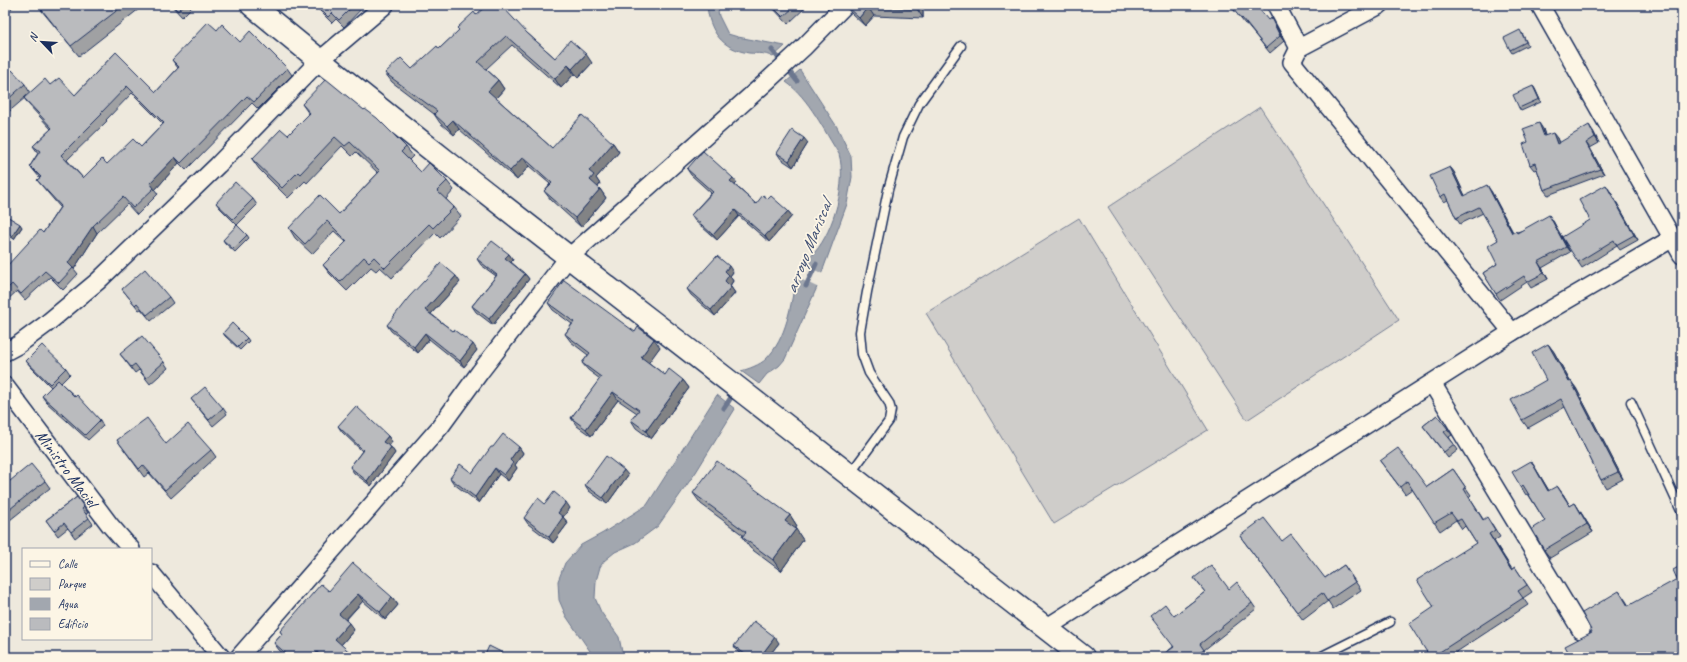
<svg xmlns="http://www.w3.org/2000/svg" width="1687" height="662" font-family="Caveat,sans-serif">
  <style>
    .green { fill: #cfcdca; stroke: #757e94 }
    .water { fill: #a2a7af; stroke: #6c778f }
    .pier { fill: #eee9dd }
    .lines { fill: none; stroke-linecap: round; stroke-linejoin: round }
    .stream { stroke: #6c778f; stroke-width: 5 }
    .lane-casing { stroke: #1b2f5e; stroke-width: 11 }
    .street-casing { stroke: #1b2f5e; stroke-width: 20 }
    .secondary-casing { stroke: #1b2f5e; stroke-width: 25 }
    .lane { stroke: #fcf5e5; stroke-width: 8 }
    .street { stroke: #fcf5e5; stroke-width: 17 }
    .secondary { stroke: #fcf5e5; stroke-width: 22 }
    .wall { fill: #a0a1a3; stroke: #1b2f5e; fill-rule: evenodd }
    .shaded-wall { fill: #828385; stroke: #1b2f5e }
    .building { fill: #babbbe; stroke: #1b2f5e; fill-rule: evenodd }
    .labels { text-anchor: middle; stroke-width: 3.5; stroke-linejoin: round; paint-order: stroke }
    .street-label { font-size: 17px; fill: #1b2f5e; stroke: #fcf5e5 }
    .water-label { font-size: 18px; font-style: italic; fill: #445376; stroke: #fcf5e5 }
  </style>
  <rect width="100%" height="100%" fill="#eee9dd"/>
  <filter id="ink" filterUnits="userSpaceOnUse"><feTurbulence type="fractalNoise" baseFrequency=".025" numOctaves="2"/><feDisplacementMap in="SourceGraphic" scale="8" xChannelSelector="R" yChannelSelector="G"/><feConvolveMatrix kernelMatrix="1 2 1 2 8 2 1 2 1" color-interpolation-filters="sRGB"/></filter>
  <g filter="url(#ink)">
    <!-- green -->
    <path class="green" d="M1260,107L1399,320L1247,420L1108,207Z
      M1079,218L1208,430L1054,524L926,313Z"/>
    <!-- water -->
    <path class="water" d="M707,5H717L719,16L728,34L738,37L785,46L773,57C763,52 759,54 749,53C722,49 709,31 707,5Z
      M800,70L837,127L851,156L852,177L847,204L821,275L802,265C806,261 811,257 815,252C834,230 847,182 839,154C824,131 809,98 786,82Z
      M796,276L818,285L785,359L779,366L767,374L759,384L741,371C748,369 760,365 766,359C787,338 791,305 796,276Z
      M717,395L735,409L696,472L658,526L635,543L615,552L604,561L600,567L596,581L595,598L601,612L619,637L623,657H594L566,616L559,600L558,581L565,563L581,545L603,533L647,505Z"/>
    <!-- pier -->
    <path class="pier" d="M801,263L823,274V276H820L801,267Z
      M797,274L819,283V288L794,276Z"/>
    <g class="lines">
      <!-- stream -->
      <path class="stream" d="M772,50L797,81
        M806,286L816,264
        M724,408L730,399"/>
      <!-- lane casing -->
      <g class="lane-casing">
        <path id="lane" d="M1631,402L1682,513
          M850,474L889,421L891,410L889,403L869,373L862,354L860,332L867,292L888,190L903,137L919,104L961,46
          M1320,657L1390,622"/>
      </g>
      <!-- street casing -->
      <g class="street-casing">
        <g id="street">
          <path d="M1276,5L1299,48"/>
          <path d="M1380,5L1299,48L1292,62L1512,332"/>
          <path d="M1540,5L1682,255"/>
          <path d="M5,352L18,345L45,325L98,281L218,165L319,61L385,5"/>
          <path d="M1432,383L1581,630"/>
          <path id="s1" d="M5,386L110,525L131,549"/>
          <path d="M151,573L221,657"/>
          <path d="M1046,628L1512,332L1673,238"/>
          <path d="M239,657L440,427L480,372L568,258L764,84L803,48L845,5"/>
        </g>
      </g>
      <!-- secondary casing -->
      <g class="secondary-casing">
        <path id="secondary" d="M252,5C414,139 582,267 748,396C860,482 971,570 1083,657"/>
      </g>
      <!-- lane -->
      <use href="#lane" class="lane"/>
      <!-- street -->
      <use href="#street" class="street"/>
      <!-- secondary -->
      <use href="#secondary" class="secondary"/>
    </g>
    <!-- wall -->
    <path class="wall" d="M5,5H15L5,14Z
      M37,5H144L79,56Z
      M171,5H194L182,17Z
      M314,5H365L344,27L336,19L332,23Z
      M770,5H808L788,24Z
      M845,5H923V18L874,16L865,26L851,13Z
      M1230,5L1268,20L1275,24L1284,41L1270,53L1246,24H1245Z
      M476,15L527,33L555,58L592,63L578,78L574,74L561,88L512,45L486,69L498,80L504,89L496,98L552,148L613,143L619,152L596,178L600,184L598,187L600,189L606,198L581,227L551,200L544,191L550,184L529,166L517,180L459,129L454,135L440,123L434,114L392,82L385,73L412,69L439,49Z
      M217,30L240,42L287,68L292,75L258,109L252,103L186,170L179,163L155,190L158,194L137,215L127,204L97,233L74,269L78,274L63,290L50,277L25,300L17,291L5,302V268L43,233L60,207L42,186L37,180L40,178L30,166L38,153L33,146L51,129L29,105L24,98L26,97L5,115V76L25,84L30,93L50,85L75,95L116,52L156,92L178,68L172,60ZM132,93L163,124L141,147L107,164L83,178L67,160L107,121L106,120Z
      M1522,33L1528,45L1512,53L1510,50Z
      M1533,86L1535,89L1541,102L1521,111L1519,108Z
      M302,104L406,147L413,156L409,160L421,172L447,181L454,190L446,199L454,207L461,216L440,238L435,233L392,278L380,267L376,271L371,267L347,291L330,274L323,265L346,242L334,231L312,254L295,238L289,228L339,214L378,173L356,152L352,156L342,146L307,183L305,181L288,198L259,169L252,159L288,135L309,114Z
      M1543,129L1545,136L1557,138L1559,143L1593,131L1599,143L1590,148L1604,174L1548,195L1544,190L1537,169L1534,170L1530,165L1528,142Z
      M808,143L793,167L781,159L777,153Z
      M1450,167L1454,172L1465,196L1491,191L1513,232H1517L1553,221L1570,252L1542,268L1548,279L1531,288L1527,282L1500,300L1483,273L1497,264L1498,240L1483,213L1460,224L1456,218L1448,200L1444,202L1440,197Z
      M687,169L737,183L735,185L756,204L768,199L788,211L792,216L769,242L739,216L717,240L695,221L691,215L711,193L691,175Z
      M1610,191L1638,240L1620,250L1617,246L1582,268L1578,262L1590,220Z
      M253,199L257,205L237,225L220,208L216,203Z
      M5,215L22,227L14,239L5,233Z
      M247,235L249,238L235,252L225,243L223,240Z
      M509,254L513,260L511,262L525,274L529,279L493,325L476,312L472,306L496,276L481,265L477,259Z
      M733,272L730,276L733,281L730,286L735,293L715,316L691,295L687,289Z
      M460,282L431,314L477,350L464,367L429,339L418,353L391,331L387,325Z
      M122,289L169,297L173,303L151,321L141,309L139,310Z
      M548,303L635,332L660,347L648,362L665,375L683,380L689,388L651,439L636,428L631,420L637,413L618,400L591,436L577,426L571,418L600,379L588,370L582,363L588,355L571,342L565,334L572,324L553,310Z
      M223,333L247,338L249,341L240,350L225,336Z
      M1548,344L1554,352L1570,381L1576,388L1623,479L1606,488L1601,480L1565,407L1528,428L1522,420L1546,380Z
      M120,354L164,362L168,368L150,384L139,370L135,373Z
      M26,361L66,368L70,374L61,383L100,420L103,426L88,440L46,402L42,396L51,387L31,367Z
      M191,399L223,408L227,414L213,426Z
      M1437,415L1452,435L1449,437L1458,450L1448,458L1423,426Z
      M5,417L9,423L5,427Z
      M338,426L388,436L392,442L389,446L395,453L371,486L354,473L350,467L362,451L342,432Z
      M117,440L166,444L211,450L216,457L171,498L149,473L144,477Z
      M493,447H519L523,453L515,465L517,468L508,481L499,474L479,503L454,484L450,478L472,473Z
      M1380,461L1427,487L1453,469L1471,495L1469,497L1483,519L1492,524L1500,537L1494,541L1512,569L1515,567L1532,592L1523,598L1528,605L1449,657H1430L1434,607L1476,543L1465,526L1462,529L1456,520L1440,531L1412,489L1405,494Z
      M1531,461L1536,469L1549,491L1563,494L1570,506L1575,503L1593,532L1550,558L1544,550L1545,521L1528,494L1526,495L1521,487Z
      M628,475L607,504L589,491L585,485Z
      M45,481L50,488L5,524V485Z
      M693,493L790,515L797,526L795,529L803,540L781,571L750,548L742,537L743,535L701,504Z
      M77,497L88,513L86,514L93,524L75,538L68,528L58,536L46,520Z
      M545,504L570,508L563,517L568,523L553,543L528,524L524,518Z
      M1240,536L1282,541L1325,578L1344,565L1361,590L1333,609L1328,601L1303,620Z
      M1194,578L1229,589L1252,603L1256,609L1204,650L1208,655L1205,657H1160L1173,647L1174,616L1205,592Z
      M329,591L392,597L398,605L385,620L363,601L346,620L354,630L341,645L355,657H287L279,650L274,643L282,634L280,631Z
      M779,643L768,657H745L738,652L734,646Z"/>
    <!-- shaded-wall -->
    <path class="shaded-wall" d="M917,5H923V18L917,9Z
      M868,7L874,16L865,26L859,18Z
      M1271,18L1275,24L1284,41L1280,36Z
      M586,54L592,63L578,78L572,69Z
      M568,65L574,74L561,88L555,79Z
      M498,80L504,89L495,99L488,91Z
      M1533,86L1535,89L1541,102L1539,99Z
      M453,120L459,129L454,135L447,126Z
      M1539,123L1543,129L1547,142L1544,136Z
      M1589,125L1593,131L1599,143L1595,137Z
      M1553,133L1557,138L1561,149L1557,144Z
      M804,138L808,143L793,167L789,161Z
      M613,143L619,152L596,178L600,184L596,189L590,180L589,171Z
      M1586,143L1590,148L1604,174L1600,169Z
      M175,157L179,163L155,190L150,183Z
      M523,157L529,166L517,180L510,171Z
      M1450,167L1454,172L1468,202L1464,196Z
      M733,178L737,183L734,186L730,181Z
      M1487,185L1491,191L1516,239L1512,233Z
      M1606,185L1610,191L1638,240L1634,235Z
      M600,189L606,198L581,227L575,218Z
      M735,210L739,216L717,240L713,235Z
      M788,211L792,216L769,242L765,236Z
      M1549,215L1553,221L1570,252L1566,247Z
      M20,224L22,227L14,239L12,236Z
      M93,226L97,233L74,269L68,263Z
      M509,254L513,260L509,264L505,258Z
      M1538,262L1542,268L1548,279L1544,273Z
      M729,266L733,272L730,276L733,281L729,287L725,281V271Z
      M525,274L529,279L493,325L489,319Z
      M456,276L460,282L429,316L425,310Z
      M731,287L735,293L715,316L711,310Z
      M425,333L429,339L418,353L414,347Z
      M654,339L660,347L647,365L641,357Z
      M473,344L477,350L464,367L460,361Z
      M1548,344L1554,352L1574,389L1569,382Z
      M683,380L689,388L651,439L646,431Z
      M1571,381L1576,388L1623,479L1618,472Z
      M613,392L618,400L591,436L586,429Z
      M388,436L392,442L387,447L383,442Z
      M391,447L395,453L371,486L367,481Z
      M519,447L523,453L515,465L517,468L508,481L504,475L510,460Z
      M1531,461L1536,469L1554,499L1548,491Z
      M495,468L499,474L479,503L475,497Z
      M624,470L628,475L607,504L603,498Z
      M1557,486L1563,494L1575,514L1570,506Z
      M566,502L570,508L563,517L568,523L553,543L549,537L558,513Z
      M1575,503L1580,511L1593,532L1587,524Z
      M790,515L797,526L793,532L785,521Z
      M796,529L803,540L781,571L773,560Z
      M1489,534L1494,541L1516,577L1511,570Z
      M1619,591L1626,601L1635,616L1628,606Z
      M358,594L363,601L344,621L339,614Z
      M392,597L398,605L385,620L380,612Z
      M349,623L354,630L340,646L335,639Z
      M775,637L779,643L768,657H760Z
      M317,652L321,657H312Z"/>
    <!-- building -->
    <path class="building" d="M38,5H124L71,46Z
      M172,5H184L178,11Z
      M316,5H354L339,20L332,13L328,17Z
      M487,5H501L527,33L555,58L570,40L586,54L572,69L568,65L555,79L506,36L478,62L498,80L488,91L552,148L582,115L613,143L589,171L594,175L590,180L600,189L575,218L544,191L552,183L523,157L510,171L453,120L447,126L434,114L437,111L385,73L401,58L412,69L437,46L439,49L459,30L457,28L474,12L476,15Z
      M771,5H796L783,17Z
      M845,5H917V9L868,7L859,18Z
      M1230,5H1256L1268,20L1271,18L1280,36L1266,48L1242,18L1241,19Z
      M208,22L217,30L222,24L240,42L250,31L287,68L254,102L247,96L181,163L175,157L150,183L154,188L133,208L123,197L93,226L68,263L73,268L59,283L45,271L21,294L12,284L5,291V268L40,230L43,233L61,206L37,180L41,177L30,166L40,151L33,146L52,128L24,98L45,79L50,85L59,78L75,95L116,52L156,92L179,67L172,60ZM127,86L164,123L141,147L133,139L107,164L102,159L83,178L61,155L102,114L101,113Z
      M1520,30L1526,42L1510,50L1504,38Z
      M12,70L25,84L5,102V76Z
      M326,79L364,110L365,109L377,118L406,147L401,152L421,172L429,163L447,181L437,191L454,207L433,228L429,224L385,268L374,257L369,262L364,257L340,282L323,265L347,241L327,221L305,244L289,228L320,195L339,214L380,171L350,142L345,146L335,137L300,174L298,172L282,188L252,159L281,129L288,135L310,113L302,104Z
      M1533,86L1539,99L1519,108L1513,95Z
      M1539,123L1544,136L1553,133L1557,144L1589,125L1595,137L1586,143L1600,169L1544,190L1535,163L1530,165L1523,144L1528,142L1523,129Z
      M792,130L804,138L789,161L777,153Z
      M703,151L733,178L730,181L756,204L763,195L768,199L771,196L788,211L765,236L735,210L713,235L691,215L713,192L687,169Z
      M1450,167L1464,196L1487,185L1512,233L1516,231L1517,233L1549,215L1566,247L1538,262L1544,273L1527,282L1524,276L1496,294L1483,273L1497,264L1488,246L1498,240L1479,207L1456,218L1445,194L1440,197L1430,176Z
      M235,182L253,199L233,219L216,203Z
      M1606,185L1634,235L1616,245L1614,240L1578,262L1562,237L1590,220L1579,200Z
      M5,215L20,224L12,236L5,231Z
      M237,225L247,235L233,249L223,240Z
      M492,241L509,254L505,258L525,274L489,319L472,306L497,275L477,259Z
      M717,256L729,266L725,271L729,275L725,281L731,287L711,310L687,289Z
      M441,263L456,276L425,310L453,331L454,330L473,344L460,361L425,333L414,347L387,325L409,297Z
      M145,269L169,297L147,315L137,303L135,305L122,289Z
      M564,280L635,332L638,327L654,339L641,357L665,375L669,369L683,380L646,431L631,420L639,410L613,392L586,429L571,418L601,377L582,363L590,353L565,334L574,322L548,303Z
      M232,323L247,338L238,347L223,333Z
      M142,336L164,362L146,378L135,364L131,367L120,354Z
      M1548,344L1569,382L1571,381L1618,472L1601,480L1561,399L1522,420L1511,400L1546,380L1532,353Z
      M42,345L66,368L50,384L26,361Z
      M58,380L75,397L77,395L100,420L85,435L42,396Z
      M205,387L223,408L209,420L191,399Z
      M356,406L388,436L383,442L391,447L367,481L350,467L363,450L338,426Z
      M1437,415L1448,429L1444,432L1454,444L1444,452L1423,426Z
      M147,418L166,444L188,424L211,450L165,490L143,465L139,469L117,440Z
      M503,434L519,447L510,460L513,463L504,475L495,468L475,497L450,478L460,464L472,473L491,447H493Z
      M1398,448L1427,487L1453,469L1466,488L1464,489L1483,520L1487,517L1495,530L1489,534L1511,570L1515,567L1527,585L1518,591L1523,598L1432,657H1430L1409,624L1434,607L1417,580L1476,543L1461,519L1457,521L1451,513L1434,523L1407,481L1400,487L1380,461Z
      M606,456L624,470L603,498L585,485Z
      M717,461L790,515L785,521L796,529L773,560L742,537L746,532L693,493Z
      M1531,461L1548,491L1557,486L1570,506L1575,503L1587,524L1544,550L1532,529L1545,521L1523,485L1521,487L1512,472Z
      M31,464L45,481L5,513V485Z
      M554,492L566,502L558,513L563,517L549,537L524,518L538,498L545,504Z
      M77,497L84,507L82,509L89,518L71,532L64,523L54,531L46,520Z
      M1264,518L1282,541L1291,534L1325,578L1344,565L1355,582L1327,601L1322,593L1297,612L1240,536Z
      M353,563L392,597L380,612L358,594L339,614L349,623L335,639L355,657H323L317,652L312,657H290L274,643L282,634L280,631L321,584L329,591Z
      M1211,565L1229,589L1237,582L1252,603L1200,644L1204,650L1195,656V657H1160L1174,647L1150,616L1165,604L1174,616L1205,592L1194,578Z
      M1682,565V657H1571L1565,646L1592,632L1582,613L1619,591L1628,606L1677,579L1673,570Z
      M754,621L775,637L760,657H749L734,646Z
      M489,646L511,657H484Z"/>
  </g>
  <g class="labels">
    <!-- street labels -->
    <g class="street-label">
      <text dy="6" stroke="none"><textPath href="#s1" startOffset="103">Ministro Maciel</textPath></text>
    </g>
    <!-- water labels -->
    <g class="water-label">
      <text transform="translate(808 247) rotate(-68)" y="6">arroyo Mariscal</text>
    </g>
  </g>
  <!-- margin -->
  <rect width="1687" height="662" fill="none" stroke="#fcf5e5" stroke-width="20"/>
  <rect x="10" y="10" width="1667" height="642" fill="none" stroke="#1b2f5e" stroke-width="1.5" filter="url(#ink)"/>
  <!-- legend -->
  <rect x="22" y="548" width="130" height="92" fill="#fcf5e5" stroke="#a2a6af"/>
  <rect x="30" y="561" width="20" height="6" fill="#fcf5e5" stroke="#a2a6af"/>
  <text x="58" y="568" font-size="12" fill="#1b2f5e">Calle</text>
  <rect x="30" y="578" width="20" height="12" fill="#cfcdca" stroke="#a2a6af"/>
  <text x="58" y="588" font-size="12" fill="#1b2f5e">Parque</text>
  <rect x="30" y="598" width="20" height="12" fill="#a2a7af" stroke="#a2a6af"/>
  <text x="58" y="608" font-size="12" fill="#1b2f5e">Agua</text>
  <rect x="30" y="618" width="20" height="12" fill="#babbbe" stroke="#a2a6af"/>
  <text x="58" y="628" font-size="12" fill="#1b2f5e">Edificio</text>
  <!-- north arrow -->
  <g transform="translate(42 42) rotate(295)" stroke="#fcf5e5" stroke-width="3" paint-order="stroke">
  <path d="M0-3L7 15L0 10L-7 15Z" fill="#1b2f5e"/>
  <text y="-6" font-size="11" font-weight="bold" text-anchor="middle" fill="#1b2f5e">N</text>
  </g>
</svg>
